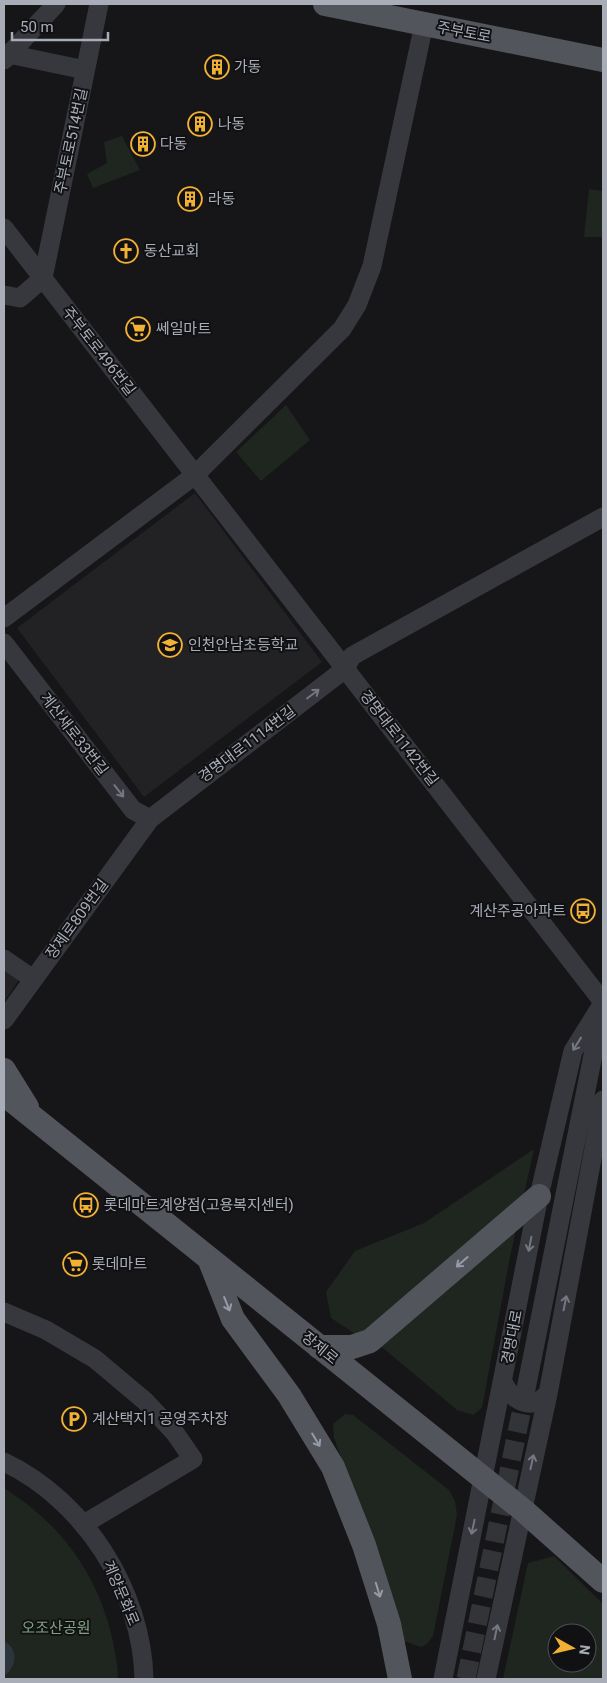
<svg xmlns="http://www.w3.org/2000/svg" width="607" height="1683" font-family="Roboto,'Noto Sans KR',sans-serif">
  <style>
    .built { fill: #222225 }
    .green { fill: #1e261f; fill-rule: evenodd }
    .water { fill: #2c353c }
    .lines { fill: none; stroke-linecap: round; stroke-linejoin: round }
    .minor-tunnel { stroke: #333438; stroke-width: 19; stroke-dasharray: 19 9; stroke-linecap: butt }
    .minor { stroke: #37383d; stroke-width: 19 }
    .major { stroke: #53555c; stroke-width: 24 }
    .oneway { stroke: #757881 }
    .oneway2 { stroke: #979ba6 }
    .labels { text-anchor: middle; stroke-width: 4; stroke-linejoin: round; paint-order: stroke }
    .street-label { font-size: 15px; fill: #a8adb8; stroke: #111113 }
    .poi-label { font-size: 15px; fill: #a8adb8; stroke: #111113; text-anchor: start }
    .park-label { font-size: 15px; fill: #7fa381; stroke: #111113 }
  </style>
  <rect width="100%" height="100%" fill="#161618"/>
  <!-- built -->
  <path class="built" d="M195,493L322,662L144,797L17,628Z
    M4,965L20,978L4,1002Z"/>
  <!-- green -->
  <path class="green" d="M122,136L140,170L93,188L87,174L107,163L104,142Z
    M589,189L603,191V237H584Z
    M286,405L310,440L261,481L236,452Z
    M534,1149L510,1257L482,1408L473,1415L457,1410L383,1348L357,1335L331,1318L326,1292L355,1251L424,1223Z
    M345,1414L353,1415L449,1490L455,1501L457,1515L433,1636L427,1644L421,1647L404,1641L347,1473L334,1438L333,1424Z
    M4,1488C60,1523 97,1573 112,1637C115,1652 118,1665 118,1679H4Z
    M554,1556L603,1604V1679H503L528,1563ZM557,1633H587V1663H557Z"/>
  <!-- water -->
  <path class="water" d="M4,1641C19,1649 17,1667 4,1676Z"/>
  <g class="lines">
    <!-- minor-tunnel -->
    <path class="minor-tunnel" d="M466,1679L526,1389"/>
    <!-- minor -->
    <path class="minor" d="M4,53L85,70
      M4,60L56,4
      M4,228L603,1002
      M4,295L20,298L43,278L99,4
      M4,618L195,475L342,329L357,305L372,266L424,24
      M4,643L133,810L150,819
      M4,959L33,979
      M4,1020L150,819L345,669L352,656L603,517
      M4,1312L46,1330L95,1359L145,1401L175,1433L193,1459L84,1524
      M503,1382C509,1395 522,1407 537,1402C541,1400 545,1396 548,1394
      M526,1389L601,1015
      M4,1462C84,1500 142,1590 144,1679
      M443,1679L539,1196L573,1051L603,1003
      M486,1679L548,1394L603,1100"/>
    <!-- major -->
    <path class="major" d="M325,4L603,60
      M4,1070L27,1107
      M4,1094L523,1510L603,1581
      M210,1261L233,1319L289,1395L333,1467L364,1545L389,1624L400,1679
      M319,1347H352L370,1341L539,1196"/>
  </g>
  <!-- one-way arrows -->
  <defs><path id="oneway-shaft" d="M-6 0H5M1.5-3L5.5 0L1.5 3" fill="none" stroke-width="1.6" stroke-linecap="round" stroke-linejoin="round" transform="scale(1.25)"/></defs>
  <g class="oneway">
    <use href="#oneway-shaft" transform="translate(313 694) rotate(-37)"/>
    <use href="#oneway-shaft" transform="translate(119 791) rotate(52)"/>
    <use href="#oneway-shaft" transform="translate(577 1044) rotate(122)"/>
    <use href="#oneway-shaft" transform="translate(530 1244) rotate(101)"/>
    <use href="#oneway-shaft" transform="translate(565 1303) rotate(-79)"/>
    <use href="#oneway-shaft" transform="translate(532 1462) rotate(-78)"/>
    <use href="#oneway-shaft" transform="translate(473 1527) rotate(102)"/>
    <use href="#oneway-shaft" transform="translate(496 1632) rotate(-78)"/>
  </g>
  <g class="oneway2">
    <use href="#oneway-shaft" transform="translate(462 1262) rotate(139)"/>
    <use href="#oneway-shaft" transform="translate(227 1304) rotate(68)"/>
    <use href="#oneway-shaft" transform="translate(316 1440) rotate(59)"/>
    <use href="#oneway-shaft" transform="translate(378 1590) rotate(73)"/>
  </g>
  <!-- icons -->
  <defs>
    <g id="building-ring" transform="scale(1.25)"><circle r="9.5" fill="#111113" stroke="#f2b134" stroke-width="1.5"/><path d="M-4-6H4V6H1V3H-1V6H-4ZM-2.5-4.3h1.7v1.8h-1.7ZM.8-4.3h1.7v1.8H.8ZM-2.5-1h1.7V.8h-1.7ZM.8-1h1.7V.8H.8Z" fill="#f2b134"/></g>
    <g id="church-ring" transform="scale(1.25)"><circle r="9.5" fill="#111113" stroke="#f2b134" stroke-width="1.5"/><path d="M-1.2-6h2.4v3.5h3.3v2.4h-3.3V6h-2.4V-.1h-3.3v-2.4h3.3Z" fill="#f2b134"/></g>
    <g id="supermarket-ring" transform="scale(1.25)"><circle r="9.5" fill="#111113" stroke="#f2b134" stroke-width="1.5"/><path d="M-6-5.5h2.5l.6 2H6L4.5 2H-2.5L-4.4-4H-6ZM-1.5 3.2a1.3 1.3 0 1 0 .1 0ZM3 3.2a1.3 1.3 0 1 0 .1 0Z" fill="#f2b134"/></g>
    <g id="school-ring" transform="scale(1.25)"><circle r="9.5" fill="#111113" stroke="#f2b134" stroke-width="1.5"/><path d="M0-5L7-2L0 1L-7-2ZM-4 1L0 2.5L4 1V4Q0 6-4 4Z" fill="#f2b134"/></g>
    <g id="bus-ring" transform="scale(1.25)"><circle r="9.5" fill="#111113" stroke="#f2b134" stroke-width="1.5"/><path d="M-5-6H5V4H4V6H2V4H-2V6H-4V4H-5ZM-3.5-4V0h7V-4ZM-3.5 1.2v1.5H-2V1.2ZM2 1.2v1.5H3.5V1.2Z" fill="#f2b134"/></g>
    <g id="parking-ring" transform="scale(1.25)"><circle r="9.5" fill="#111113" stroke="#f2b134" stroke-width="1.5"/><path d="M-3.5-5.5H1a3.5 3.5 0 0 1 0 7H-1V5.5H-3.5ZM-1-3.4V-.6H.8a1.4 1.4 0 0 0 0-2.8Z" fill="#f2b134"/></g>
  </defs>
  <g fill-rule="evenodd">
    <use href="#building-ring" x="217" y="67"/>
    <use href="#building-ring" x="200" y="124"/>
    <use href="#building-ring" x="143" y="144"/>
    <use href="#building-ring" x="190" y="199"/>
    <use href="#church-ring" x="126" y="251"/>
    <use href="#supermarket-ring" x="138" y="329"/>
    <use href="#school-ring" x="170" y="645"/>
    <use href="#bus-ring" x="583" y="911"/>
    <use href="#bus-ring" x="86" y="1205"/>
    <use href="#supermarket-ring" x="75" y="1264"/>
    <use href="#parking-ring" x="74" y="1419"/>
  </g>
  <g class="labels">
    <!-- street labels -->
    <g class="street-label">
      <text transform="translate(464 32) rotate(11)" y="5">주부토로</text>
      <text transform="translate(71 141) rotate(-78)" y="5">주부토로514번길</text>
      <text transform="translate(99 351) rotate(52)" y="5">주부토로496번길</text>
      <text transform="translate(74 734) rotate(52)" y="5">계산새로33번길</text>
      <text transform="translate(399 738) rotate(52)" y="5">경명대로1142번길</text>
      <text transform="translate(247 744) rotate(-37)" y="5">경명대로1114번길</text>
      <text transform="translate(77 919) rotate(-54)" y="5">장제로809번길</text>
      <text transform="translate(512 1337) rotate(-79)" y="5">경명대로</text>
      <text transform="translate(320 1348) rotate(39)" y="5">장제로</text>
      <text transform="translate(121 1593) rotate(67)" y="5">계양문화로</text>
    </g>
    <!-- poi labels -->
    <g class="poi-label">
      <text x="234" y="72">가동</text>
      <text x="218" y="129">나동</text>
      <text x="160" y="149">다동</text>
      <text x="208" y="204">라동</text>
      <text x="144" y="256">동산교회</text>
      <text x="156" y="334">쎄일마트</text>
      <text x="188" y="650">인천안남초등학교</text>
      <text x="566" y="916" text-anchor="end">계산주공아파트</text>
      <text x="104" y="1210">롯데마트계양점(고용복지센터)</text>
      <text x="92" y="1269">롯데마트</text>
      <text x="92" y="1424">계산택지1 공영주차장</text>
    </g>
    <!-- park labels -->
    <g class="park-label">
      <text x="56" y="1633">오조산공원</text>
    </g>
  </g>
  <!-- border -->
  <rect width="607" height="1683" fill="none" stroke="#a8adb8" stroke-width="10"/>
  <!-- north arrow -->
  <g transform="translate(572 1648) rotate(98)"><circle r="24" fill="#111113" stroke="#4d4f55"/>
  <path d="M0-4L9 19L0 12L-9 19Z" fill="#f2b134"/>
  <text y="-8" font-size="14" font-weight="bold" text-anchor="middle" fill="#a8adb8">N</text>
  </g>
  <!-- scale -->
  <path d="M12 32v8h96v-8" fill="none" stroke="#a8adb8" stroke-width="2.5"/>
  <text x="20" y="32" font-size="15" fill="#a8adb8" stroke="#111113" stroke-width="4" paint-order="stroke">50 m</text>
</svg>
